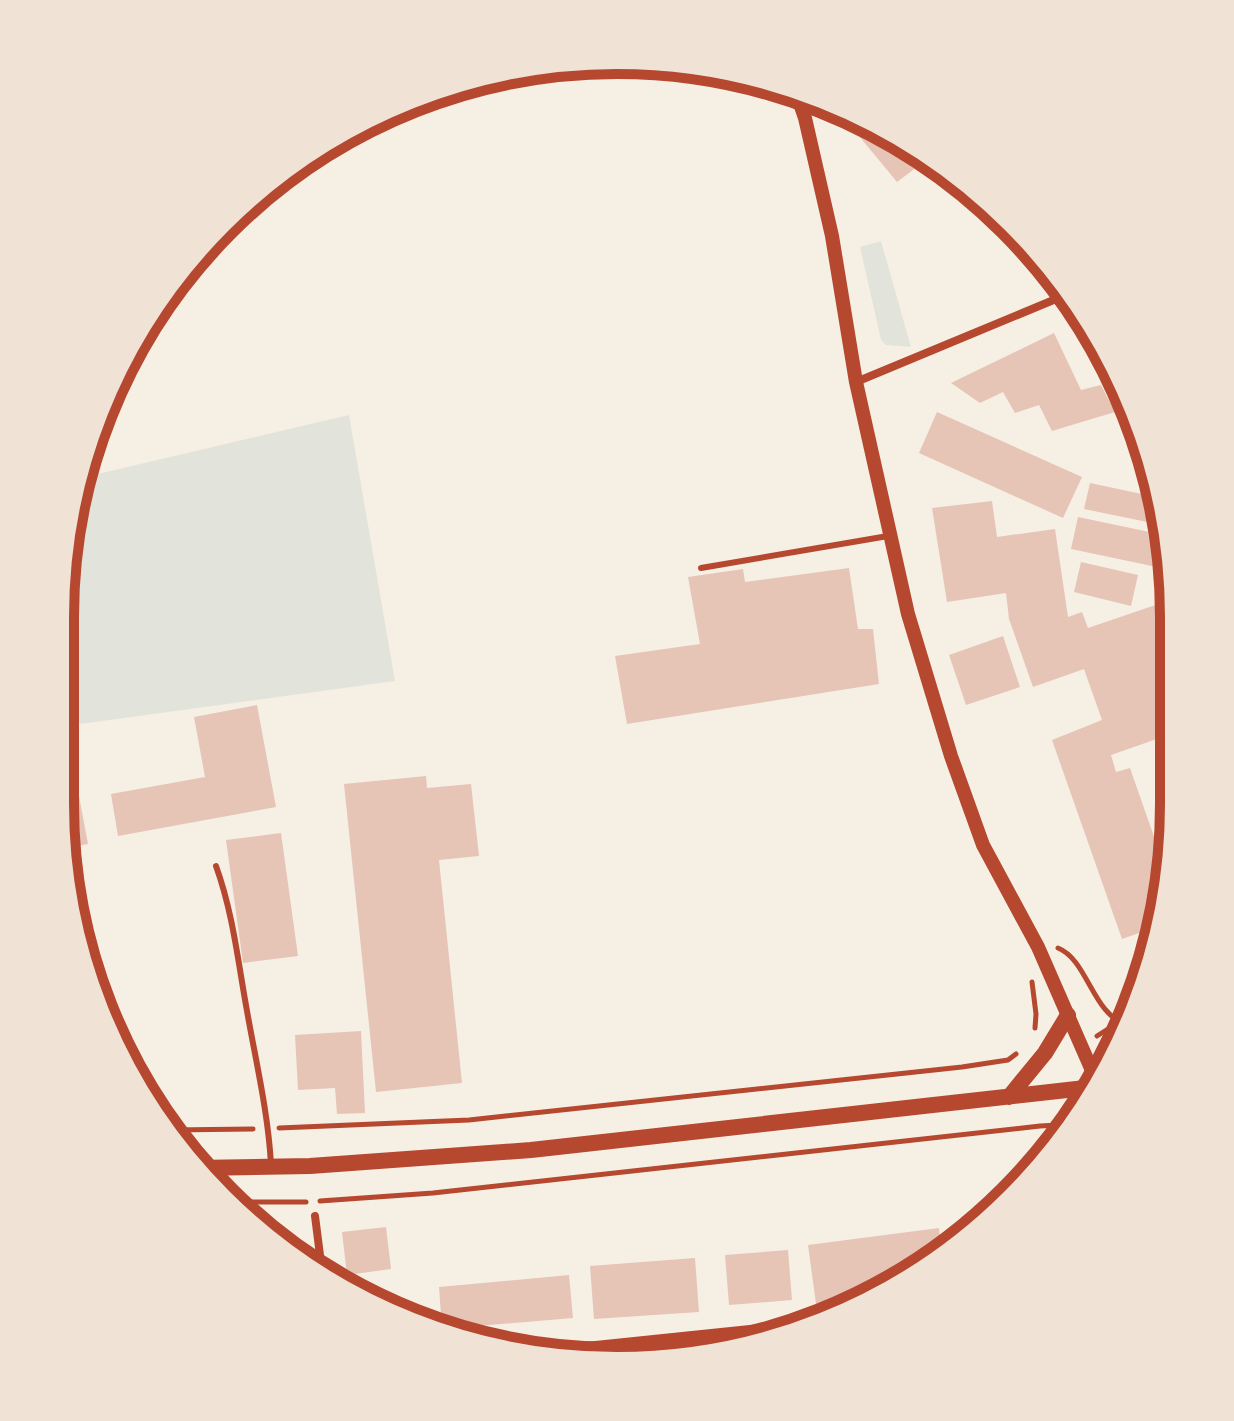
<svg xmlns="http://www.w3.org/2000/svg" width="1234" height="1421" font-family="Quicksand,sans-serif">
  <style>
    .green { fill: #e2e4dc }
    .building { fill: #e6c5b7 }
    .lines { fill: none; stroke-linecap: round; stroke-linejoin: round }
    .path { stroke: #b5482f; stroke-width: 5 }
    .service { stroke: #b5482f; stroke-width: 6 }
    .minor { stroke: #b5482f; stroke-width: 8 }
    .tertiary { stroke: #b5482f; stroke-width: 14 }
    .secondary { stroke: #b5482f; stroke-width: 16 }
    .rim { fill: none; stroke: #b5482f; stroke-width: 10 }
  </style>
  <rect width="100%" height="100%" fill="#f6efe4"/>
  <!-- green -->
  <path class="green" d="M881,241L911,347L886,345L881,340L860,247Z
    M349,415L395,681L80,724L63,661L65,544L85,477Z"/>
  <!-- building -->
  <path class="building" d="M835,107L864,118L929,158L897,182Z
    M1080,311L1100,339L1104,349L1096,353L1077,312Z
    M1054,333L1081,390L1101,385L1115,412L1052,431L1039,405L1015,413L1003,392L980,403L951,383Z
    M937,412L1082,477L1063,518L919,453Z
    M1139,426L1145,438L1154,484L1148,483L1127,432Z
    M1090,483L1156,497L1162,525L1084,509Z
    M992,501L997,537L1055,529L1068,617L1082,612L1088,628L1173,599L1174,733L1111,755L1116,772L1130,768L1159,851L1170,847L1163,913L1159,926L1122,939L1052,740L1102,720L1084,669L1033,687L1009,619L1006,593L947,602L932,508Z
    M1078,517L1164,535L1171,570L1071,549Z
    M1081,562L1138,575L1131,606L1074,592Z
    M849,568L858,629H873L879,684L627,724L615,656L700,644L688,577L743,569L745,582Z
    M1003,636L1020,687L966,705L949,655Z
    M257,705L276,807L118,836L111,794L205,777L194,717Z
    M426,776L427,788L471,784L479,856L439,860L462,1083L376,1092L344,784Z
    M79,796L88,844L66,848L60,800Z
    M281,833L298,956L243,963L226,840Z
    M80,908L91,975H89L79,948L74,909Z
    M361,1031L365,1113L337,1114L335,1088L298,1090L295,1035Z
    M386,1227L391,1269L347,1275L342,1232Z
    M939,1228L941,1251L896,1286L872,1297L816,1304L808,1245Z
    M788,1250L792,1300L729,1305L725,1255Z
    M695,1258L699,1312L594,1319L590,1266Z
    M569,1275L573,1318L442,1329L439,1287Z
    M421,1307L422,1324L404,1319L387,1309Z"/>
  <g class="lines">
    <!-- path -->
    <path class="path" d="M1058,948C1088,960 1092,1014 1127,1025
      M1032,982L1036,1014L1035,1028
      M1097,1036L1119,1022
      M279,1128L469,1120L962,1067L1008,1060L1016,1054
      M170,1130L253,1129
      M320,1201L433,1193L1040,1126L1058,1125L1068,1129
      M231,1202H306"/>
    <!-- service -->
    <path class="service" d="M701,568L888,536
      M216,866C233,913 238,962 247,1011C256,1062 268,1112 271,1164"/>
    <!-- minor -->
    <path class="minor" d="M856,382L1068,294
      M315,1216L322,1271
      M528,1352L816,1322"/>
    <!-- tertiary -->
    <path class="tertiary" d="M796,92L805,118L832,236L856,382L908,614L951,756L983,845L1038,947L1097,1082"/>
    <!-- secondary -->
    <path class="secondary" d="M1009,1097L1045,1053L1068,1015
      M196,1168L310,1166L531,1150L1094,1087"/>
  </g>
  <!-- crop -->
  <path d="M0 0H1234V1421H0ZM617 74H617A543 543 0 0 1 1160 617V804A543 543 0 0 1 617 1347H617A543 543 0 0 1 74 804V617A543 543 0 0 1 617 74Z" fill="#f1e2d6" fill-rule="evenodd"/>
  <path class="rim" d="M617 74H617A543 543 0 0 1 1160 617V804A543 543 0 0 1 617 1347H617A543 543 0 0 1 74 804V617A543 543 0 0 1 617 74Z"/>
</svg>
